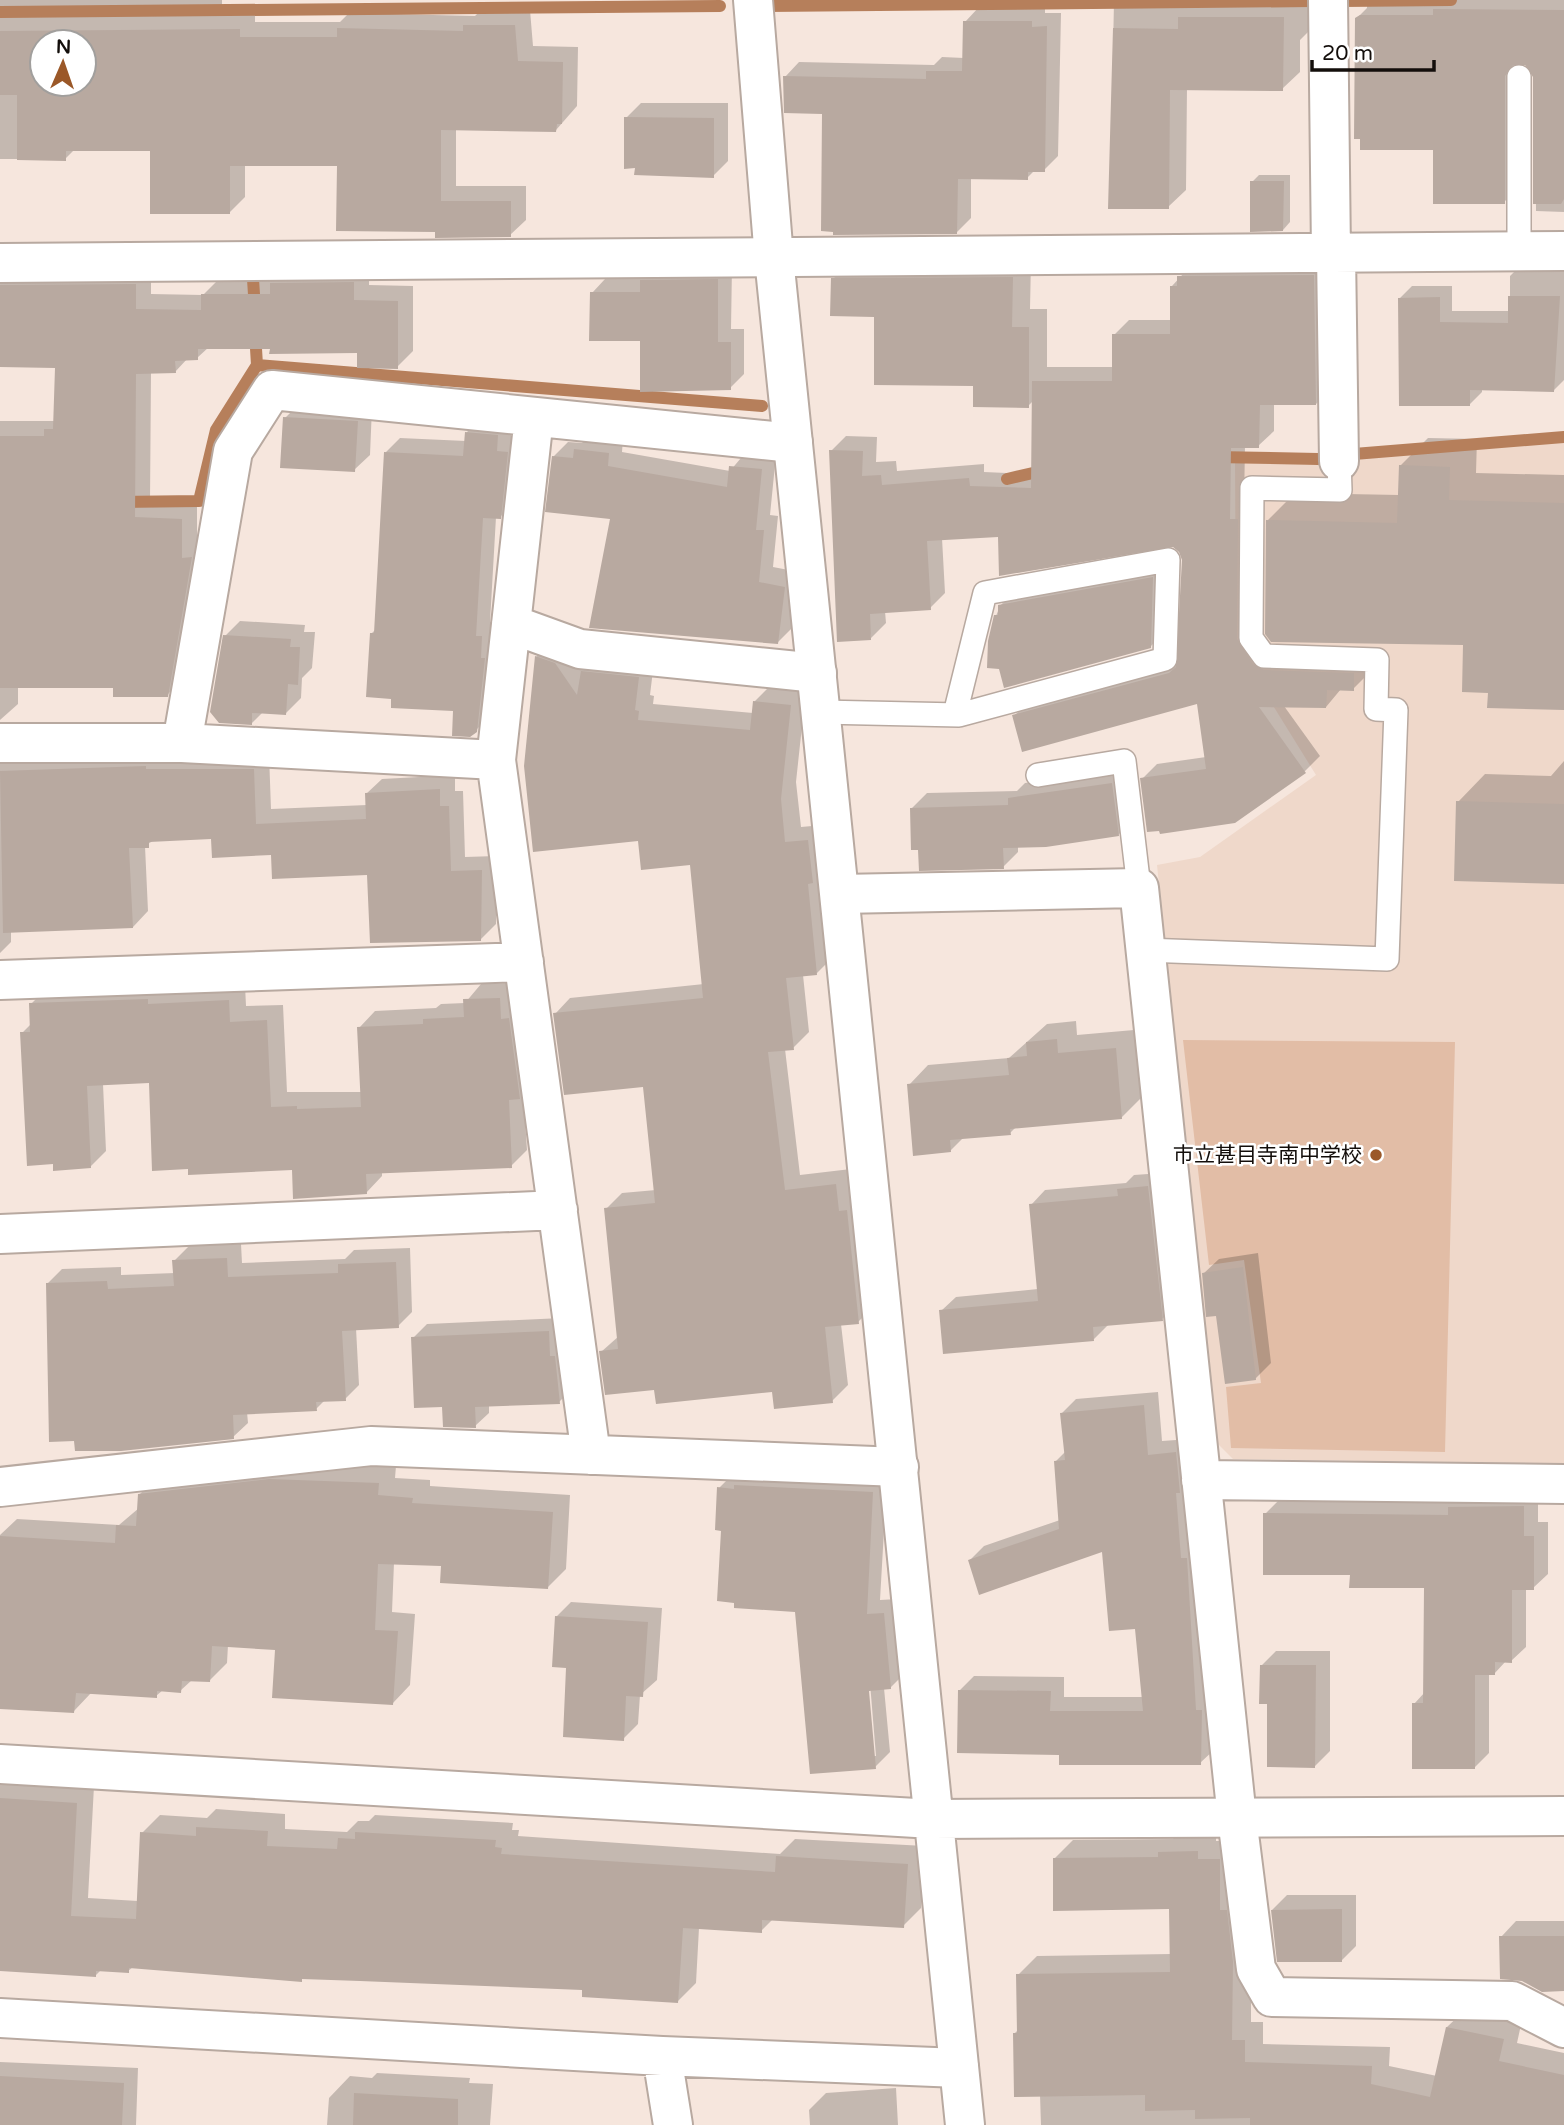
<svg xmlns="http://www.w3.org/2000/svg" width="1564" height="2125" font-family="'Varela Round','Noto Sans JP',sans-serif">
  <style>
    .built { fill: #efd8ca }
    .green { fill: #e2bda6 }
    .shadow { fill: #0003; fill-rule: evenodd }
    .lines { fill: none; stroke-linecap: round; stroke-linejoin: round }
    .stream { stroke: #b67f5b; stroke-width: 12 }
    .building { fill: #b8a9a0; fill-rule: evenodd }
    .lane-casing { stroke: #b8a9a0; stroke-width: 26 }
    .street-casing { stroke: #b8a9a0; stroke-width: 42 }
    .secondary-casing { stroke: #b8a9a0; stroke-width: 42 }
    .lane { stroke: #fff; stroke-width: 23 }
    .street { stroke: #fff; stroke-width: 38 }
    .secondary { stroke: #fff; stroke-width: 38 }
    .poi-dot { fill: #9b5828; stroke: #fff; stroke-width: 2.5 }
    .labels { text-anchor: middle; stroke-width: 5; stroke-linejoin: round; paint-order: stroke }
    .poi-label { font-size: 21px; fill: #130e0b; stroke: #fff; text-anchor: end }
  </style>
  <rect width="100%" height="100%" fill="#f6e6dd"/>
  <!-- built -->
  <path class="built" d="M1564,441V1464L1233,1459L1218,1444L1157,865L1200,857L1316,775L1236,646L1235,462L1320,465L1360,457Z"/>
  <!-- green -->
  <path class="green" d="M1183,1040L1455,1042L1445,1452L1231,1448L1226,1387L1261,1383L1244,1260L1209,1265Z"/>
  <!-- shadow -->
  <path class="shadow" d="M0,0H222V14H255V22H340L349,13L475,16L481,10H530L533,46L578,47L577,106L556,130L456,129V186H526V220L510,235L437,230L338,164H245V197L229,213L152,149L74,150L65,159H0V179ZM42,42H84V84H42Z
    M1114,0H1314L1313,27L1300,40V72L1282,89L1187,88L1186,190L1168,207H1110Z
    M1367,0H1564V212L1536,211L1535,76L1526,63H1522V185L1504,202L1357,18L1367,8Z
    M979,7L1045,8V13H1061L1058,156L1044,170H1035L1027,178L971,177V218L957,232L785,77L799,62L934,65L942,57L964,58L965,22Z
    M641,103H728V161L713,176L626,118Z
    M1259,175H1290V222L1283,230L1252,182Z
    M1031,260L1030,309H1047V367H1114V335L1129,320H1172V286L1194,262L1329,261L1331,389L1316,404L1274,403V431L1258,446H1245L1244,504L1251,623L1267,649L1368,659V674L1353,689H1341L1326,707L1284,706L1320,756L1305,771L1142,779L1157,764L1206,757L1198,702L1014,716L1029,701L1179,660L1184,560L1181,551L1173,545L999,535L942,538L945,593L930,608L885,611L886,623L871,638L831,451L846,436L877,437L876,462L896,461L897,471L984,464V472L1033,474V401L1028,406L975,384L876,315L833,279L852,261Z
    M1522,264H1564V380L1553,391L1482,388V392L1469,405L1400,298L1412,286H1452V311H1510V276Z
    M732,266L731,329H744V374L730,388L592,293L605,279H643L655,267Z
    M369,267V285L413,286V351L397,367L358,351L209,347L197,358H188L175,372H151L150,502L197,504V543L207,542L183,679L167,695L115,686H18V704L0,720V421H55L57,366L0,367V269H151V294L203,295L219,279Z
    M300,403L372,407L370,455L354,470L285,418Z
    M481,418L512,421L511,437L522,438L514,503L500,517H496L490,622L496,623L491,715L476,730L455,710L393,697L371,634L376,629L386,452L400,438L466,441L467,432Z
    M590,435L623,439L622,452L730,471L746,452L776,455L770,515L778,516L773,567L799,572L793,627L778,642L612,517L553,457L568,442L582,443Z
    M1428,438L1477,439L1476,473L1564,475V708L1490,691L1465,643L1272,641L1268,520L1295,493L1399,495L1400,466Z
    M1168,563L1166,631L1150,647L996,616L1000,606L1015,590Z
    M240,621L305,625L304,632H315L312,668L302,678L301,698L286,713L263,712L252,723L225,636Z
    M552,641L571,648L585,669L599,656L654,662L650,695L654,696L653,704L753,713L754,702L770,686L806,689L796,782L801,827L823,825L832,958L816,974L803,975L809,1032L793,1048L785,1049L800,1175L851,1169L874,1306L858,1322L841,1324L848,1385L832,1401L774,1390L656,1388L601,1352L619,1336L606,1209L622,1193L656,1190L645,1085L555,1014L570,998L704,984L692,863L640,839L536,657Z
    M269,754L271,809L367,805L366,794L382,779L455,775V791H463L465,857L496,856V924L480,940L369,873L213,837L154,840L145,846L148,911L133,927L11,931V942L0,953V764L7,757Z
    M1564,761V883L1458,802L1485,774L1551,776Z
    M1127,768L1133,820L1118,835L1018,846V852L1003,867L920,848L912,808L927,793L1017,791L1025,783Z
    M516,983L527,1150L511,1166L382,1171V1176L366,1193L294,1168L150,1081L103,1084L106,1151L90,1167L22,1033L32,1023L31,1004L47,988L245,985L246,1006L283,1005L287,1092H362L359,1028L375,1011L436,1008L441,1004L465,1003L481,984Z
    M1076,1021L1077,1035L1134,1030L1141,1098L1121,1118L1016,1127L1010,1133L964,1137L950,1151L909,1085L928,1065L1009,1058L1047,1024Z
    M1162,1173L1176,1305L1162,1319L1109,1324L1094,1339L941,1311L956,1297L1038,1289L1031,1205L1045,1190L1126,1183L1134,1175Z
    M241,1244L242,1263L345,1259L354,1250L410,1248L412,1312L398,1326L356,1328L359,1385L345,1399L325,1400L316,1409L247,1412L248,1423L233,1437L47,1284L62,1269L121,1267V1275L175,1273L174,1261L189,1246Z
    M1258,1253L1271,1363L1255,1379L1203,1274L1219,1259Z
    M562,1318L573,1388L559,1402L489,1404V1413L475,1426L443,1405L413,1338L427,1324Z
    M1158,1392L1162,1441L1190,1439L1215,1749L1200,1763L1192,1765L1060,1763V1753L960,1690L974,1676L1064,1677V1697H1143L1136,1627L1104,1550L970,1560L984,1546L1060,1520L1055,1462L1066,1451L1062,1413L1076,1399Z
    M339,1463L396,1466L395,1478L430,1480V1486L570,1495L566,1569L548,1587L443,1564L394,1563L392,1612L415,1614L410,1685L393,1703L276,1648L228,1645L227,1663L209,1681L192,1680L180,1691L163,1690L156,1696L91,1693L74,1711L0,1706V1535L17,1519L119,1525L139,1508V1495L157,1477Z
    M734,1473L887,1478L880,1600L898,1599L905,1673L890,1688H884L890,1752L875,1767L796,1610L723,1529L719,1488ZM867,1683H870L876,1756H873Z
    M1538,1492V1522H1548V1574L1533,1588H1526V1647L1511,1661H1506L1494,1674H1489V1753L1474,1768L1414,1704L1425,1692L1426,1587L1351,1573L1265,1514L1280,1499Z
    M571,1602L662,1608L657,1680L640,1695L638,1724L623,1739L568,1667L556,1617Z
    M1276,1651H1330V1751L1315,1766L1261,1666Z
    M0,1782L94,1786L88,1898L138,1901L142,1833L160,1815L207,1818L216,1809L285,1814V1829L347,1832L358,1821H369L375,1815L513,1823L512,1830H519L518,1836L780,1854L795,1839L925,1846L921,1908L903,1926L773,1919L761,1931L699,1928L696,1983L678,2001L584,1989L304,1977L301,1980L133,1967L128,1971L101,1970L96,1975L0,1969Z
    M1178,1833H1216V1841H1238L1251,1943V2022H1263V2044L1390,2047L1389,2066L1437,2076L1447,2027L1466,2009L1522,2020L1517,2043L1564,2053V2125H1041L1040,2095L1014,2034L1019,2029L1018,1975L1037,1956L1171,1954V1907L1054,1859L1073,1840L1173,1839Z
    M1287,1895H1356V1946L1341,1961L1272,1910Z
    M1516,1921H1564V1990L1501,1937Z
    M0,2062L138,2068L136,2125H0Z
    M377,2073L470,2078L469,2083L493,2084L490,2125H327L329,2098L350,2076L372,2078Z
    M896,2088L898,2125H810L809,2110L826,2093Z"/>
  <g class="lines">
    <!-- stream -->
    <path class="stream" d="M766,6L1311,1
      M1342,11V1L1451,0
      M0,12L720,6
      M253,279L255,310
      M255,332L257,365L762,406
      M1354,454L1564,437
      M1214,457L1318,459
      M1007,479L1046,470
      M118,502L199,501L216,430L257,365"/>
  </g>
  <!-- building -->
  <path class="building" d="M1433,9L1564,10V199L1561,204H1533V77L1525,65H1513L1505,76V204H1433V150H1360V139H1354L1355,18L1360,15H1433Z
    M1178,17H1284L1283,91L1170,90L1169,209H1108L1113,28L1178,29Z
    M963,21H1032V27L1047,26L1045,172H1028V180L958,179L957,234L833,235V232L821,231L822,114L784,113L783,76L926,79V71H962Z
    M463,25H515L518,61L563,62L562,124H557L556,132L441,130V201H511V237L435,238V232L336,231L337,166H230V214H150V151H66V161L17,160V95H0V31L240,29V37H337V28L463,31ZM42,42H84V84H42Z
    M624,117L714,118V178L634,175L635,168L624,169Z
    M1250,181H1284L1283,231L1250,232Z
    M1314,275L1316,405H1260L1259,448H1231L1230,519H1238L1237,639L1253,664L1264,670L1354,673V691L1327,690L1326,708L1259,707L1306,773L1235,823L1160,834L1159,831L1147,832L1140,778L1206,769L1197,704L1022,752L1012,715L1169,673L1176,667L1182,560L1179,552L1173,547L999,576L998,537L927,541L931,610L870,614L871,640L837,642L829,450L863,451L862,476L881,475L882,485L969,478L970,486L1031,488L1032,381H1112V334H1170V286H1177V276Z
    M1013,277L1012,327H1029V408L973,407V386L874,385V317L830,316L831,278Z
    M718,279V342H731V390L640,392V341H589L590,292H640V280Z
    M354,282V300L398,301V369L357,368V353L269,354L270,349H198V360L175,361L176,373L136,374L135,517L182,519V558L192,557L168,697H113V688H0V436H44V429H53L55,368L0,367V285L136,284V309L201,310V294H270V283Z
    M1508,296H1560L1554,392L1470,390V406H1399L1398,298L1440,297V322L1508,323Z
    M283,417L358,421L355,472L280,468Z
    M465,432L498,435L497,451L508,452L501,519L483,518L476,636H482L481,658H485L477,732L470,737L452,736L453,711L391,708V699L366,697L370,633H374L384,452L463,456Z
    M574,449L609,453L608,466L727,487L729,466L762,469L756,530H764L759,582L785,587L778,644L589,628L610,519L545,512L552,456L573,458Z
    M1399,465L1450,467L1449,500L1564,503V710L1487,708L1488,693L1462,692L1463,645L1271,642L1265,634L1266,520L1397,523Z
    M1153,577L1151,648L1004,688L999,669L987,668L988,641L994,615H998V605Z
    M223,635L291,639L290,647H300L298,685L288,684L286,715L252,713V725L219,723L210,712Z
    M535,656L555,663L577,695L581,671L639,677L635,710L639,711L638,720L750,730L753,701L791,705L781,799L785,842L808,840L813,883L808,884L817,975L786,978L794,1050L768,1052L785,1190L836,1184L839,1211L847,1210L859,1324L825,1327L833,1403L774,1409L772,1392L656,1404L654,1390L605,1395L599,1351L618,1349L604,1208L655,1203L643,1087L564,1095L553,1013L703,998L690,865L641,870L638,841L533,852L524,766Z
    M146,766V769H254L256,824L366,819L365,793L440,789V806H449L451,871L482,870L481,941L370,943L367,875L272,879L271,855L212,858L211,839L149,842V848H129L133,928L3,933L0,771Z
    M1112,783L1119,836L1046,847L1003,848L1004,869L919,871L918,850H911L910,808L1008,805V798Z
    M1456,801L1564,804V884L1454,881Z
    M500,998L501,1019L509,1018L520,1099L509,1100L512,1168L366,1174L367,1194L293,1199L292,1170L188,1175V1169L152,1171L149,1083L87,1086L91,1168L53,1171V1164L27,1166L20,1032H30L29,1003L148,999V1004L229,1000L230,1022L267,1020L271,1107L297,1106V1109L361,1107L357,1027L423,1024V1019L464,1017L463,999Z
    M1057,1039L1058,1053L1116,1048L1122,1119L1010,1129L1011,1135L950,1140L951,1152L913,1156L907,1084L1009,1075L1007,1058L1027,1056L1026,1042Z
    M1148,1186L1163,1321L1093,1327L1094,1341L943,1354L939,1310L1038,1301L1029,1204L1118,1196L1117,1189Z
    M227,1258L228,1277L338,1273V1264L396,1262L399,1328L342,1331L346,1401L316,1402L317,1411L233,1415L234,1439L121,1451H75L74,1441L49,1442L46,1283L107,1281L108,1289L174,1286L172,1260Z
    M1243,1267L1256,1380L1225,1384L1216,1316L1206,1317L1202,1273Z
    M549,1331L550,1356H555L560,1404L475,1407L476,1428L443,1427L442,1407L414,1408L411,1337Z
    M1144,1405L1148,1455L1176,1452L1180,1493H1176L1181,1558H1187L1196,1710H1202L1201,1765H1059V1755L957,1753L958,1690L1051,1691L1050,1711H1143L1135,1629L1109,1631L1102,1552L979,1595L968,1560L1059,1529L1054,1461L1065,1460L1060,1413Z
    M269,1479L379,1483L378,1495L413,1498L412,1503L553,1512L548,1589L440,1583L441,1566L378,1564L375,1630L398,1631L393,1705L272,1698L275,1650L212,1646L210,1682L182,1681L181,1693L157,1691V1698L76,1693L74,1713L0,1709V1536L115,1543L116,1525L136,1526L138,1494Z
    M734,1485L873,1492L867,1614L884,1613L891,1689L869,1691L876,1769L810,1774L795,1612L734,1608V1603L717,1601L721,1531L715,1530L717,1487L734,1489Z
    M1524,1506V1536H1534V1590H1512V1663L1495,1662V1675H1475V1769H1412V1703H1423L1424,1588H1349L1350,1575H1263V1513L1448,1515V1507Z
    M555,1616L648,1622L643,1697L626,1696L624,1741L563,1737L566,1668L552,1667Z
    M1260,1665H1316L1315,1768L1267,1767V1704H1259Z
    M0,1798L77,1803L71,1916L136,1919L140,1832L196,1836V1827L268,1831L267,1846L337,1849L338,1838L355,1839V1832L496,1840L495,1847L502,1848L501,1854L775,1872L776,1856L908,1864L904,1928L762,1920V1933L683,1928L678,2003L582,1997V1990L360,1981L302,1979V1982L129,1968V1973L96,1971V1977L0,1971Z
    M1198,1851V1859H1220V1910H1227L1233,1962L1232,2040H1245V2062L1372,2066L1371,2084L1430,2097L1446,2027L1504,2039L1499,2061L1564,2075V2125H1250V2118L1195,2119V2110L1145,2111V2095L1014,2097L1013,2033H1017L1016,1974L1170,1972L1169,1909L1053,1911V1858L1158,1857V1852Z
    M1342,1909V1962H1277L1271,1910Z
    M1499,1936H1564V1991L1542,1992L1522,1981L1500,1979Z
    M0,2076L124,2083L122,2125H0Z
    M354,2093L458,2099V2125H353Z"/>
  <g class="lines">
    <!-- lane casing -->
    <g class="lane-casing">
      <path id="lane" d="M1519,252V77
        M821,712L959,715L1165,659L1168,560L985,593L955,714
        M1038,775L1124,761L1139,888
        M1145,950L1387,959L1396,710L1376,709L1377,660L1264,656L1251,638L1252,488L1340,490L1339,461"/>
    </g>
    <!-- street casing -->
    <g class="street-casing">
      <path id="street" d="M1328,0L1331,253
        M1336,253L1339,461
        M0,263L1564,251
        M534,417L496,760L591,1455
        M511,624L580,649L817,673
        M0,743H182L496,760
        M182,743L233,451L272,390L793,443
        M840,894L1139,888L1237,1818L1256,1969L1272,1997L1512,2001L1564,2028
        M0,980L524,962
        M0,1234L558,1210
        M1201,1480L1564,1484
        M0,1487L371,1446L899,1467
        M0,2018L662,2056L959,2068
        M662,2056L673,2125"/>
    </g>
    <!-- secondary casing -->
    <g class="secondary-casing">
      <path id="secondary" d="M753,0L774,258L965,2125
        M0,1764L933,1819L1564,1816"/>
    </g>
    <!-- lane -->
    <use href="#lane" class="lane"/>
    <!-- street -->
    <use href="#street" class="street"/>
    <!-- secondary -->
    <use href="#secondary" class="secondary"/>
  </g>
  <!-- markers -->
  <circle class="poi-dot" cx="1376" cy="1155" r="7"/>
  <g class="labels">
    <!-- poi labels -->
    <g class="poi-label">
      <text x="1362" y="1162">市立甚目寺南中学校</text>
    </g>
  </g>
  <!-- north arrow -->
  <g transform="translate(63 63) rotate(2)"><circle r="33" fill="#ffffff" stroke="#a19f9d" stroke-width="2"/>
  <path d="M0-5L12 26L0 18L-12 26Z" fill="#9b5828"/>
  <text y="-10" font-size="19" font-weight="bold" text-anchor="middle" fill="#130e0b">N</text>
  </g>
  <!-- scale -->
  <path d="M1312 60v10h122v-10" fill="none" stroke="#130e0b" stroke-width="3.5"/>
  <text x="1322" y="60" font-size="21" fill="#130e0b" stroke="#ffffff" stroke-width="5" paint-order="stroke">20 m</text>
</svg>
